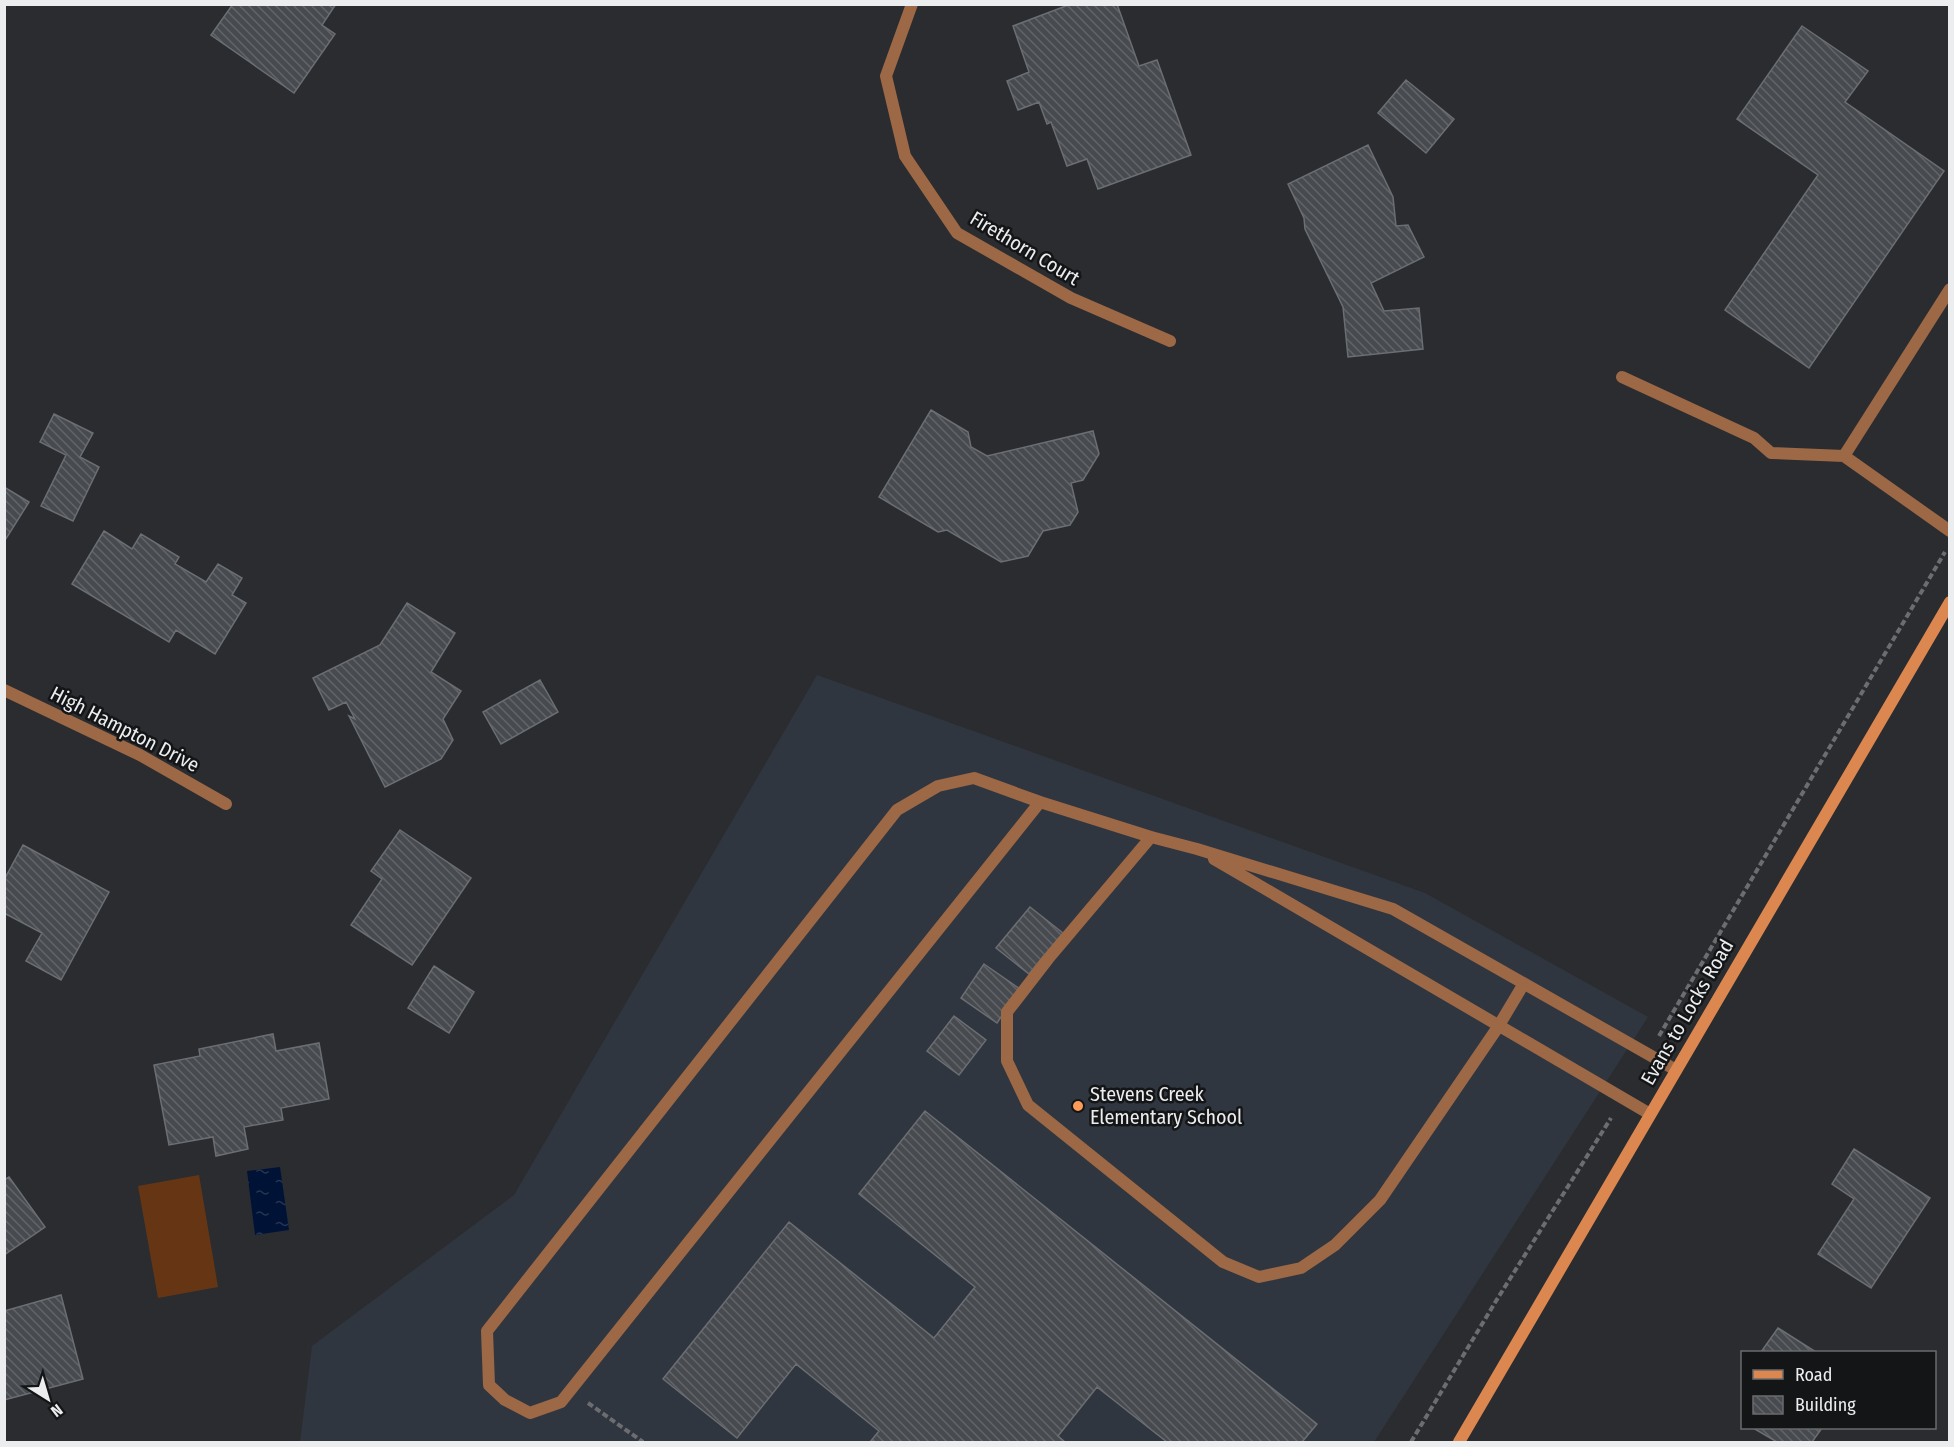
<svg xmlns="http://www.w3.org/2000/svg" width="1954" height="1447" font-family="'Fira Sans Condensed',sans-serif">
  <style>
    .built { fill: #30363f }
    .pitch { fill: #663614 }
    .water { fill: url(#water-ripples) }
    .building { fill: url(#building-back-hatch); stroke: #6b6e73; stroke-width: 1.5 }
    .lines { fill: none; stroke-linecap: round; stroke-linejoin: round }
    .path { stroke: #6b6d70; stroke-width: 4; stroke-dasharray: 6 3; stroke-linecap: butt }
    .lane { stroke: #9c6846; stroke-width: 12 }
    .street { stroke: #9c6846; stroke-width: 12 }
    .secondary { stroke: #dc8750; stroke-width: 12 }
    .poi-dot { fill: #fe9b59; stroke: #131516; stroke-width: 2 }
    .labels { text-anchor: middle; stroke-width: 5; stroke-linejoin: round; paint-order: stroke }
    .street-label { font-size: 20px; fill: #ebedef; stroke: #131516 }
    .poi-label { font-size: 20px; fill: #ebedef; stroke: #131516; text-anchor: start }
  </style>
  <defs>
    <pattern id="water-ripples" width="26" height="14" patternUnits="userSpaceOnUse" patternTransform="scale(1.5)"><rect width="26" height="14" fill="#001235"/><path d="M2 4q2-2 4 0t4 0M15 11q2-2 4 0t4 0" fill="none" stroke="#253553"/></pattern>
    <pattern id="building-back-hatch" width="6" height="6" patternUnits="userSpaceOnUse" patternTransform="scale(1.5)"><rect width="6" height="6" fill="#474a4e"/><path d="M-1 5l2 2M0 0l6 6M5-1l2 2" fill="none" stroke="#626468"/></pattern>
  </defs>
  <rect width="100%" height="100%" fill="#2a2c30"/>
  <!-- built -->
  <path class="built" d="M817,675L1425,893L1648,1017L1374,1442H300L312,1346L514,1195Z"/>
  <!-- pitch -->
  <path class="pitch" d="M199,1175L218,1287L158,1298L138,1186Z"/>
  <!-- water -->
  <path class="water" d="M280,1167L289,1230L255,1235L247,1171Z"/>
  <!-- building -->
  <path class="building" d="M233,4H336L322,25L335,34L294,93L211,35Z
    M1071,4H1117L1139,66L1157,60L1191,155L1098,189L1087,159L1067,166L1051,122L1047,124L1039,102L1018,110L1007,81L1029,72L1013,26Z
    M1802,26L1868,71L1845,102L1944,171L1809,368L1725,310L1818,175L1737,119Z
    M1406,80L1454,119L1426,153L1378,113Z
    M1368,145L1393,197L1396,226L1408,225L1424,257L1371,283L1384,311L1419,308L1423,349L1348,357L1343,307L1305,229L1304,218L1288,184Z
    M931,410L968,432L971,447L987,456L1093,431L1099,454L1083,480L1071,483L1078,512L1070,525L1043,531L1028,556L1001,562L947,530L938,532L879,497Z
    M54,414L93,433L80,457L99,467L73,521L41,506L66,455L40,442Z
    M4,487L29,502L4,542Z
    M104,531L132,549L141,534L179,557L175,564L206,582L218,564L242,578L232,595L246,603L215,654L176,630L169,642L72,584Z
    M407,603L455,633L431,672L461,691L443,719L453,740L441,759L385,787L349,716L355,719L346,702L329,710L313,678L380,645Z
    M540,680L558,712L501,744L483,712Z
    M400,830L471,878L412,965L351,925L382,879L371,871Z
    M23,845L109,892L61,980L26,961L42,933L4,913V880Z
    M1030,907L1063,933L1029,974L996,948Z
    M984,964L1020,989L997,1023L961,998Z
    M434,966L474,992L449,1033L408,1008Z
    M954,1016L986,1040L959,1075L927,1051Z
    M273,1034L276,1051L319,1043L329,1099L281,1108L283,1120L244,1127L248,1149L216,1156L213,1137L169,1145L154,1065L200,1056L199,1049Z
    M925,1111L1317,1424L1302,1442H1167L1097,1387L1058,1436L1065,1442H870L879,1431L796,1364L737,1438L663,1379L789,1222L934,1338L975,1287L859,1194Z
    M1854,1149L1930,1198L1871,1288L1818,1254L1854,1199L1832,1184Z
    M9,1177L45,1227L4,1255V1180Z
    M61,1295L83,1379L4,1400V1311Z
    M1778,1328L1816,1352H1761Z
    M1753,1428H1822L1812,1442H1777Z"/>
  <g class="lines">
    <!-- path -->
    <path class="path" d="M1659,1036L1945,552
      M588,1403L643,1442
      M1411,1442L1496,1301L1611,1118"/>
    <!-- lane -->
    <path class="lane" d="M1040,802L561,1402L530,1413L505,1400L489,1385L487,1331L897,810L938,786L974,778L1040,802L1151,837L1197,849L1393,909L1676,1070
      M1151,837L1048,959L1007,1012V1061L1028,1105L1223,1262L1259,1277L1301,1268L1335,1245L1380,1200L1498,1027L1523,985
      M1214,859L1650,1114"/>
    <!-- street -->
    <path class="street" d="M912,4L886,76L905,156L957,233L1071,298L1170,341
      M1622,377L1754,438L1771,453L1844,456L1950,531
      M1844,456L1950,289
      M4,690L140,755L226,804"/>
    <!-- secondary -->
    <path class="secondary" d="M1459,1442L1950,602"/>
  </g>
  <!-- markers -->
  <circle class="poi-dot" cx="1078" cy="1106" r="6"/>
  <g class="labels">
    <!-- street labels -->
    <g class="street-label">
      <text transform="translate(1025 248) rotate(31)" y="7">Firethorn Court</text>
      <text transform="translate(125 729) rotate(27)" y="7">High Hampton Drive</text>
      <text transform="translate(1687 1012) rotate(-60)" y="7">Evans to Locks Road</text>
    </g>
    <!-- poi labels -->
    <g class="poi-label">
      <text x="1090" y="1101">Stevens Creek<tspan x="1090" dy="23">Elementary School</tspan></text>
    </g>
  </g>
  <!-- border -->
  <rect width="1954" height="1447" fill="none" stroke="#ebedef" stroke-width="12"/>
  <!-- legend -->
  <rect x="1741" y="1351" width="195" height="78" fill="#131516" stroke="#696b6d" stroke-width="1.5"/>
  <rect x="1753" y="1370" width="30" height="9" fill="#dc8750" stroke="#696b6d" stroke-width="1.5"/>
  <text x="1795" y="1381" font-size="18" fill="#ebedef">Road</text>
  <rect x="1753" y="1396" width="30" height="18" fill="url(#building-back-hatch)" stroke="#696b6d" stroke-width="1.5"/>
  <text x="1795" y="1411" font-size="18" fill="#ebedef">Building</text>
  <!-- north arrow -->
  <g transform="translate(48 1399) rotate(143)" stroke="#131516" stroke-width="4.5" paint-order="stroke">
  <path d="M0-4.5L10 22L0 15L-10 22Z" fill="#ebedef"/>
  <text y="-9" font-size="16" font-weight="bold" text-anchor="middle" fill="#ebedef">N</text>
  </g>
</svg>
